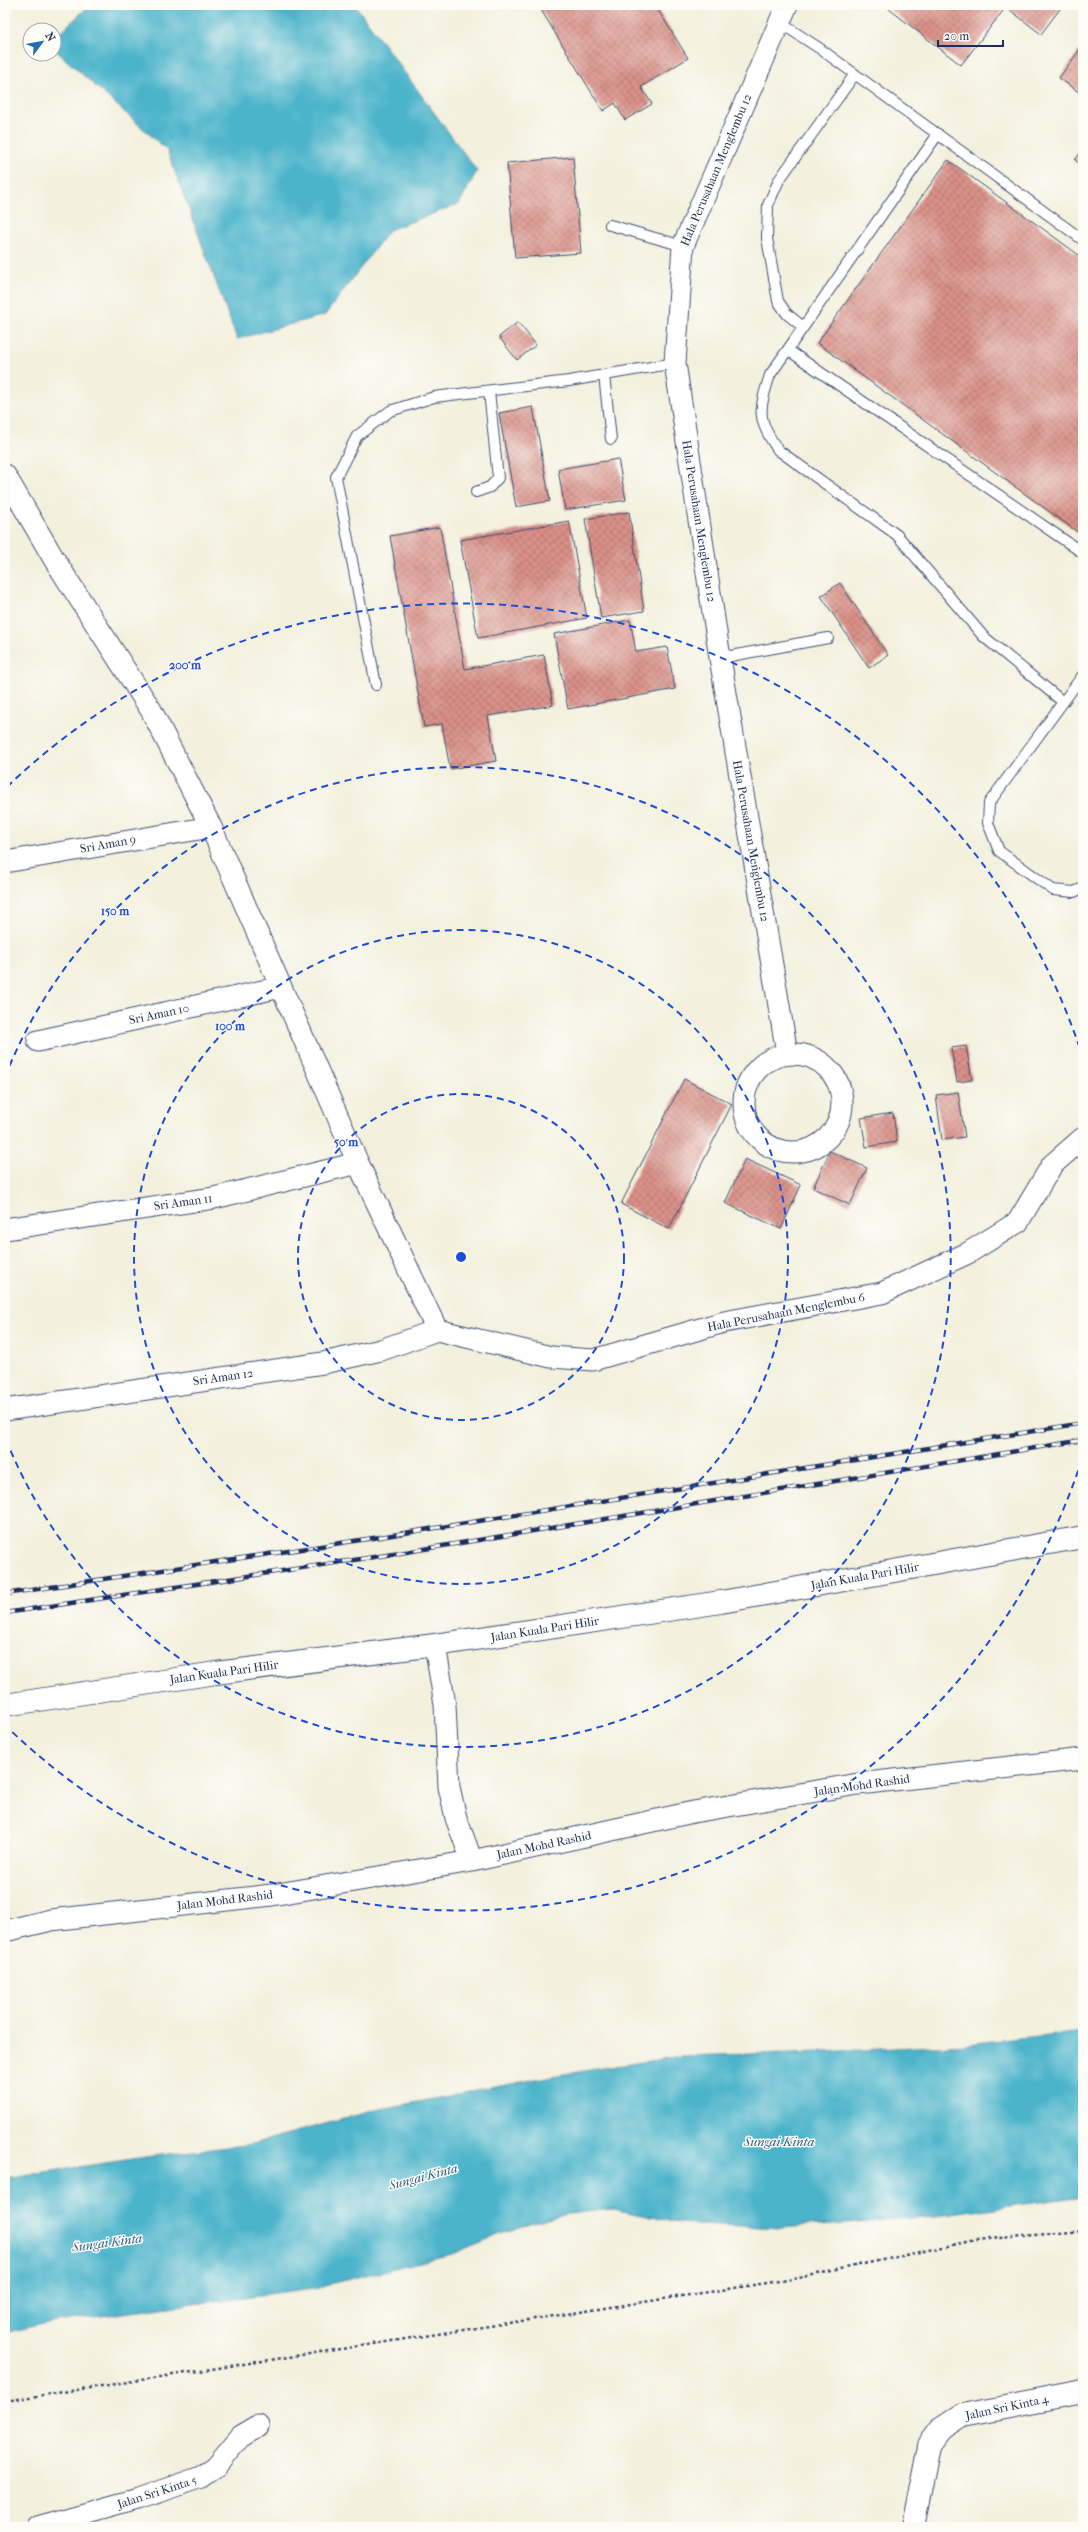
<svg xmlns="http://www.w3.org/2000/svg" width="1088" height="2532" font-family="'IM FELL French Canon',serif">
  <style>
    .water { fill: #4cb4ca; stroke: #347294 }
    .building { fill: url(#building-cross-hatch) }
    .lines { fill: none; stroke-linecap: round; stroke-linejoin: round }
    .lane-casing { stroke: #3b4c71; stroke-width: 12 }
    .street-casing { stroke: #3b4c71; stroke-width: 23 }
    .secondary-casing { stroke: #3b4c71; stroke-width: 24 }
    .path { stroke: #3b4c71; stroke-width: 2.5; stroke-dasharray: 3 3; stroke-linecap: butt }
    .lane { stroke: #fff; stroke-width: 10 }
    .street { stroke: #fff; stroke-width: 21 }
    .secondary { stroke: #fff; stroke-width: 22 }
    .rail-casing { stroke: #1b2f5e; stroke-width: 4.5 }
    .rail { stroke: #fdfcf7; stroke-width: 3; stroke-dasharray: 9; stroke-linecap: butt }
    .ring { fill: none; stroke: #1d4ed8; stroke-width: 2; stroke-dasharray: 7 5 }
    .labels { text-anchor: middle; stroke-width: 3; stroke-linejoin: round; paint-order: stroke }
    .street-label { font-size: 12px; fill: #1b2f5e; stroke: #fdfcf7 }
    .water-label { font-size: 13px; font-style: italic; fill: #2c5e84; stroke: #fdfcf7 }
    .centre { fill: #1d4ed8; stroke: #fdfcf7; stroke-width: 2 }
    .ring-label { font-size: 12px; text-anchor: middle; font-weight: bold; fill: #1d4ed8; stroke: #fdfcf7; stroke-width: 3; stroke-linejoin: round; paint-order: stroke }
  </style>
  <defs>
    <pattern id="building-cross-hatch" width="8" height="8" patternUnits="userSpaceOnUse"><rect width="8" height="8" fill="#da9188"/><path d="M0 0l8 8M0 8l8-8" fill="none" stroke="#b07772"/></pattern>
  </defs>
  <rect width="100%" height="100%" fill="#fdfcf7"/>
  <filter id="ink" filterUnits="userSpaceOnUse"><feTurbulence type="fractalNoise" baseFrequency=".025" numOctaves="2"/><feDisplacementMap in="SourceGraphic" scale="8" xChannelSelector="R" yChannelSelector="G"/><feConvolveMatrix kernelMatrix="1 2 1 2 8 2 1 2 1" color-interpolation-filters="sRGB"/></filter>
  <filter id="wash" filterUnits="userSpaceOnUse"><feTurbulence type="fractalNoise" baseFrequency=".012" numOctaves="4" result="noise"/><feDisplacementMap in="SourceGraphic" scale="16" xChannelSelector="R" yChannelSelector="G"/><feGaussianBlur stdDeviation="0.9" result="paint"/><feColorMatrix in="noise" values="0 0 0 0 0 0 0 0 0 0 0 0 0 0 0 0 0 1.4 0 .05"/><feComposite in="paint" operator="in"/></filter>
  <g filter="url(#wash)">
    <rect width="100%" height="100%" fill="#f3f0dd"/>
    <!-- water -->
    <path class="water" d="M90,5H355L477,171L459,204L389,230L325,315L237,339L167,150L54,49V38Z
      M1083,2031V2196L937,2216L781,2228L679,2223L613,2209L567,2214L515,2228L452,2254L314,2288L48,2323L5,2333V2178L153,2156L252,2144L376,2110L552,2076L681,2056L823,2052L966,2044Z"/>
    <g id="blocks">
      <!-- building -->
      <path class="building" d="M538,5H655L688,58L641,87L652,104L625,120L615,103L603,111Z
        M884,5H1063L1041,34L1006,7L961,65Z
        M1083,45V95L1059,78Z
        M1083,149V166L1075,160Z
        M573,157L581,253L515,258L507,163Z
        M948,160L1083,258V536L817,343Z
        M518,322L536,345L517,360L499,337Z
        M533,407L550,501L516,507L499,413Z
        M618,459L626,500L565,510L558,469Z
        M629,512L644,611L601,618L585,519Z
        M569,521L587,618L478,638L460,540Z
        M440,527L465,669L544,655L553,705L488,716L496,761L450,769L442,724L424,727L390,536Z
        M840,583L888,655L869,668L821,596Z
        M630,620L636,652L667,647L675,689L568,709L554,634Z
        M966,1046L972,1080L957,1082L951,1048Z
        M684,1079L732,1104L669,1229L621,1204Z
        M958,1092L965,1137L942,1140L936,1095Z
        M893,1113L897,1142L866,1147L861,1118Z
        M830,1151L867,1168L850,1205L813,1188Z
        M745,1159L801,1185L781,1229L725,1203Z"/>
    </g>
  </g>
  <g filter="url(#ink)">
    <use href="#blocks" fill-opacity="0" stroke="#3b4c71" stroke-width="1"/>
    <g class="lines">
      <!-- lane casing -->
      <g class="lane-casing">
        <path id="lane" d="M779,22L819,48L1083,240
          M938,134L770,375C759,410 756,419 778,450L897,535L983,636L1063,702
          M610,225L683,246
          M803,327L787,314L778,301L767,238L768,205L779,180L855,74
          M788,350L1083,553
          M604,375L611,439
          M476,492L490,487L498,478L489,391
          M720,658L828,638
          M1083,675L989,803L988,823L999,851L1053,890L1074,892L1083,888
          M376,685L336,477L357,436L390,411L434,397L569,381L675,363"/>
      </g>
      <!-- street casing -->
      <g class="street-casing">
        <path id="street" d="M787,5L683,246L675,363L720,658L787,1053
          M5,475L54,559L151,710L211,827L358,1163L437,1330
          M5,862L211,827
          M38,1041L281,987
          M744 1103a49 49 0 1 1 98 0a49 49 0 1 1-98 0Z
          M5,1229L214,1198L358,1163
          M437,1330L551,1357L593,1360L724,1322L882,1293L968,1253L1018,1222L1052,1165L1083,1138
          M5,1410L323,1363L381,1350L437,1330
          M435,1645L445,1705L449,1787L456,1818L472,1861
          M5,1931L51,1920L272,1895L472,1861L693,1812L858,1784L1083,1759
          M37,2527L138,2499L201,2477L216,2466L241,2436L258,2426"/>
      </g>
      <!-- secondary casing -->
      <g class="secondary-casing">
        <path id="secondary" d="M5,1705L216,1673L435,1645L721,1602L1083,1537
          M913,2527L929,2445L940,2430L963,2415L1083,2392"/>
      </g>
      <!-- path -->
      <path class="path" d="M5,2401L799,2278L975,2240L1083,2231"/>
      <!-- lane -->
      <use href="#lane" class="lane"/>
      <!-- street -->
      <use href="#street" class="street"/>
      <!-- secondary -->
      <use href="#secondary" class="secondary"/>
      <!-- rail casing -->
      <g class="rail-casing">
        <path id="rail" d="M5,1594L380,1537L1083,1423
          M5,1613L400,1553L1083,1440"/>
      </g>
      <!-- rail -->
      <use href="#rail" class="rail"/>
    </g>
  </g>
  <!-- distance rings -->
  <g class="ring">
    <circle cx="461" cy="1257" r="163"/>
    <circle cx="461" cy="1257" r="327"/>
    <path d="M5 1077A490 490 0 1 1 5 1437"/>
    <path d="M1082 1459A653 653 0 0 1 7 1727M7 787A653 653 0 0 1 1082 1055"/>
  </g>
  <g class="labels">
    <!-- street labels -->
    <g class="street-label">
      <text transform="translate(716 170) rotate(-67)" y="4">Hala Perusahaan Menglembu 12</text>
      <text transform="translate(699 521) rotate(81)" y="4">Hala Perusahaan Menglembu 12</text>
      <text transform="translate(751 841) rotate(80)" y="4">Hala Perusahaan Menglembu 12</text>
      <text transform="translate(108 844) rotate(-10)" y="4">Sri Aman 9</text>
      <text transform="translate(159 1014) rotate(-12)" y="4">Sri Aman 10</text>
      <text transform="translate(183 1202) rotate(-8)" y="4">Sri Aman 11</text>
      <text transform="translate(786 1312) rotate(-11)" y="4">Hala Perusahaan Menglembu 6</text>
      <text transform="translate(223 1377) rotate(-8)" y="4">Sri Aman 12</text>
      <text transform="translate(865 1576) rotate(-10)" y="4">Jalan Kuala Pari Hilir</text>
      <text transform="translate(545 1629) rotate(-9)" y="4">Jalan Kuala Pari Hilir</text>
      <text transform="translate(224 1672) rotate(-8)" y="4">Jalan Kuala Pari Hilir</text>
      <text transform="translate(862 1785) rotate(-8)" y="4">Jalan Mohd Rashid</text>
      <text transform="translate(544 1845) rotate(-12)" y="4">Jalan Mohd Rashid</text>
      <text transform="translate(225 1900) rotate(-7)" y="4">Jalan Mohd Rashid</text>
      <text transform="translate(1007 2407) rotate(-12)" y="4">Jalan Sri Kinta 4</text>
      <text transform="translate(157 2492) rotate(-18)" y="4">Jalan Sri Kinta 5</text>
    </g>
    <!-- water labels -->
    <g class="water-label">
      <text x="779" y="2146">Sungai Kinta</text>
      <text transform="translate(423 2176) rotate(-15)" y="5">Sungai Kinta</text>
      <text transform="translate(107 2242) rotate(-8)" y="5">Sungai Kinta</text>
    </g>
  </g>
  <circle cx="461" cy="1257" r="6" class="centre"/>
  <g class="ring-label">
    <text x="185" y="669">200 m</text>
    <text x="115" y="915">150 m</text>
    <text x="230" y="1030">100 m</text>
    <text x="346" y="1146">50 m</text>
  </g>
  <!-- margin -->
  <rect width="1088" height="2532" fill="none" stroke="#fdfcf7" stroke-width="20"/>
  <!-- north arrow -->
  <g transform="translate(42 42) rotate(58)"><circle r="19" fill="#fdfcf7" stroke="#a3aaba"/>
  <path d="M0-3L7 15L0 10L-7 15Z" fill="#1f6fb2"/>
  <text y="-6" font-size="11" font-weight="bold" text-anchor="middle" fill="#1b2f5e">N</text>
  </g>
  <!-- scale -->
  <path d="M938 40v6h65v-6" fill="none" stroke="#1b2f5e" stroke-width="2"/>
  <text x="944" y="40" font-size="12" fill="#1b2f5e" stroke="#fdfcf7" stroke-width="3" paint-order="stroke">20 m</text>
</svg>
